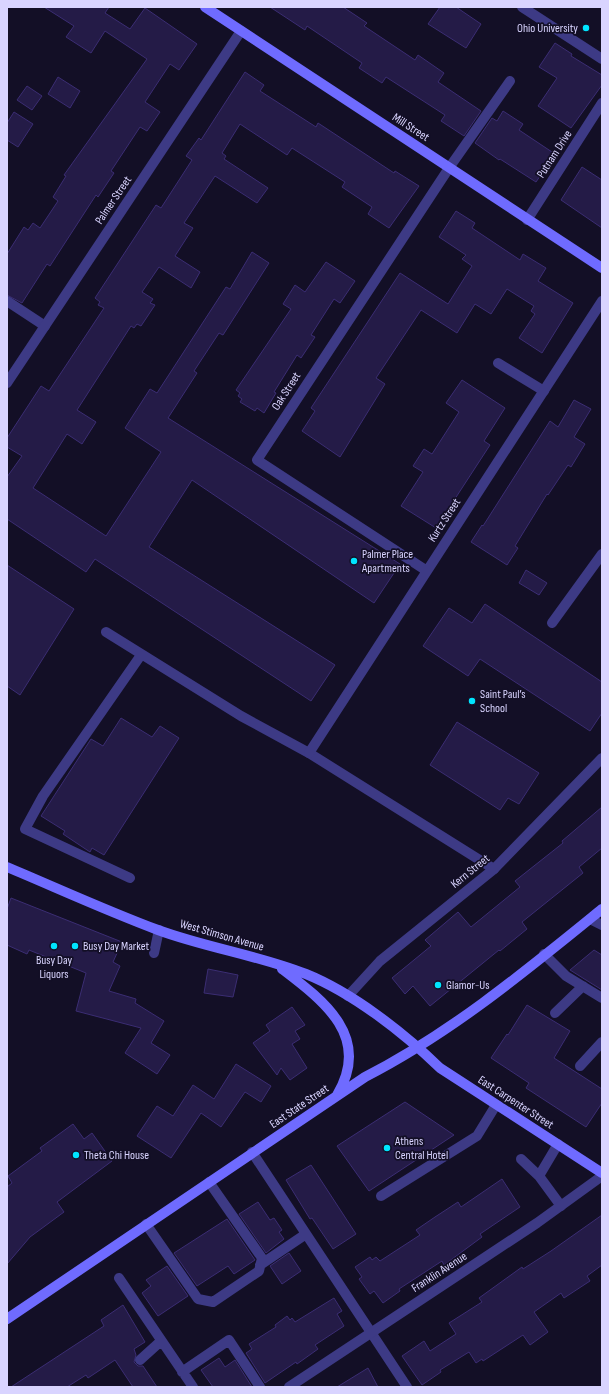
<svg xmlns="http://www.w3.org/2000/svg" width="609" height="1394" font-family="'Sofia Sans Condensed',sans-serif">
  <style>
    .building { fill: #241b47; stroke: #3b2d73 }
    .lines { fill: none; stroke-linecap: round; stroke-linejoin: round }
    .lane { stroke: #3d3a85; stroke-width: 10 }
    .street { stroke: #3d3a85; stroke-width: 10 }
    .secondary { stroke: #6f6bff; stroke-width: 10 }
    .poi-dot { fill: #00e5ff; stroke: #130f26; stroke-width: 1.5 }
    .labels { text-anchor: middle; stroke-width: 3.5; stroke-linejoin: round; paint-order: stroke }
    .poi-label { font-size: 12px; fill: #d9d4ff; stroke: #130f26; text-anchor: start }
    .street-label { font-size: 12px; fill: #d9d4ff; stroke: #130f26 }
  </style>
  <rect width="100%" height="100%" fill="#130f26"/>
  <!-- building -->
  <path class="building" d="M44,7H109L105,13L130,29L145,8L197,44L179,70L170,64L145,102L160,112L147,131L140,127L111,171L114,173L98,197L96,195L50,266L47,264L22,303L7,295V254L24,227L28,230L33,223L40,228L58,201L53,197L66,176L64,175L147,59L105,31L91,53L66,37L74,26Z
    M270,7H343L367,23L364,26L415,60L418,55L444,73L438,82L481,111L464,136L441,121L445,115L386,77L382,83L359,68L362,63L307,26L305,30Z
    M440,7H456L481,24L466,48L428,24Z
    M555,43L572,54L571,56L602,75V85L571,128L538,106L557,78L539,67Z
    M245,72L264,85L260,91L316,127L318,123L394,173L395,171L419,186L389,228L368,214L372,207L342,187L345,182L292,148L287,155L240,124L222,153L226,156L224,159L268,188L257,203L215,176L184,223L193,228L175,256L200,272L191,288L159,267L142,292L153,299L150,303L155,305L141,326L137,324L134,328L131,326L77,410L96,422L82,444L67,434L33,488L106,536L161,452L125,428L150,389L157,393L226,287L230,289L252,252L269,263L223,335L219,333L194,371L197,373L168,418L400,564L374,603L192,480L149,547L335,665L311,701L95,559L86,572L7,519V477L22,456L7,447V438L41,386L49,391L104,308L98,305L100,302L95,298L156,205L161,208L192,160L186,156L199,138L201,140Z
    M58,77L80,91L70,108L48,94Z
    M27,86L42,96L32,110L17,100Z
    M503,111L523,124L519,130L555,154L536,182L500,159L499,160L475,143L492,118L497,121Z
    M14,112L33,124L18,147L7,140V123Z
    M582,167L602,180V228L561,200Z
    M456,211L475,223L472,228L520,260L523,254L546,268L538,281L573,303L542,353L519,338L535,314L531,311L534,306L507,289L491,314L475,304L457,333L421,310L376,378L385,384L340,457L302,431L315,411L311,408L400,273L448,304L472,266L462,259L466,255L439,237Z
    M326,262L355,281L340,303L334,299L311,335L315,337L301,358L297,355L274,392L276,393L264,413L257,408L255,411L240,402L242,399L238,396L240,393L236,390L291,309L283,304L295,285L305,292Z
    M462,380L505,408L484,441L490,445L436,528L401,506L423,472L413,466L424,449L432,454L459,412L446,403Z
    M574,400L591,409L574,437L585,444L571,467L568,465L548,495L547,494L515,546L518,548L507,565L471,542L482,525L483,526L550,421L558,427Z
    M7,565L74,609L20,695L7,686Z
    M526,570L547,583L539,595L519,583Z
    M485,604L602,682V713L590,731L480,659L468,676L423,646L449,608L472,623Z
    M121,718L152,737L160,726L179,738L104,855L92,848L90,852L63,834L65,831L41,816L91,739L103,746Z
    M457,722L539,773L519,804L508,798L500,810L430,765Z
    M602,807V848L579,867L583,873L522,922L527,929L500,951L499,950L430,1006L413,986L405,994L392,978L431,946L425,940L458,912L471,927L520,887L515,881L563,843L562,841Z
    M11,898L122,942L113,962L120,966L109,991L136,999L135,1003L164,1021L151,1043L170,1055L157,1074L125,1053L141,1028L76,1011L86,973L29,950L27,954L7,945V909Z
    M594,950L602,955V990L570,970Z
    M208,969L238,975L233,997L204,993Z
    M527,1005L570,1031L554,1058L602,1089V1103L586,1127L526,1088L529,1083L491,1058L507,1034L508,1035Z
    M292,1007L305,1025L295,1031L300,1039L292,1044L307,1068L290,1080L281,1068L277,1075L253,1043L270,1031L266,1025Z
    M236,1064L271,1086L261,1102L245,1092L221,1127L201,1113L171,1158L137,1136L157,1106L173,1116L193,1085L214,1099Z
    M405,1102L454,1135L369,1191L337,1146Z
    M73,1124L84,1139L92,1133L112,1161L57,1202L64,1212L30,1237L7,1264V1187L12,1183L8,1176L42,1151L40,1148Z
    M311,1165L356,1234L333,1249L312,1218L310,1219L286,1180Z
    M502,1179L520,1207L480,1234L482,1237L444,1265L442,1261L399,1289L400,1291L383,1303L374,1291L370,1294L359,1279L362,1277L355,1267L370,1257L372,1260L376,1257L380,1261L420,1235L416,1230L435,1217L458,1202L461,1207Z
    M258,1202L270,1220L274,1218L282,1230L279,1232L284,1239L266,1253L239,1214Z
    M602,1215V1265L587,1276L590,1281L564,1298L561,1293L534,1312L548,1332L530,1345L523,1335L483,1361L482,1359L476,1363L469,1352L440,1370L441,1372L422,1385L402,1356L424,1341L430,1351L456,1334L449,1323L482,1302L479,1298L522,1267L523,1269L551,1251Z
    M227,1219L255,1260L234,1274L228,1266L197,1286L174,1253Z
    M289,1253L301,1271L282,1284L270,1266Z
    M167,1266L188,1296L158,1316L142,1293L151,1286L146,1280Z
    M334,1298L342,1311L337,1314L344,1326L315,1345L318,1349L297,1364L296,1362L265,1383L246,1353L252,1349L249,1344L276,1327L275,1325L287,1316L290,1320L292,1318L295,1322Z
    M123,1305L145,1342L134,1349L136,1355L134,1362L138,1366H143L157,1387H133L115,1360L88,1378L86,1375L67,1387H11L104,1326L101,1320Z
    M219,1358L225,1367L235,1360L252,1387H213L201,1370Z
    M368,1368L378,1387H337Z"/>
  <g class="lines">
    <!-- lane -->
    <path class="lane" d="M449,168L510,81
      M7,301L45,326
      M498,363L544,391
      M552,623L602,554
      M106,632L241,716L309,753L494,869
      M130,878L25,829L43,796L141,655
      M154,953L159,930
      M544,954L566,976L602,998
      M555,1013L583,986
      M580,1066L602,1042
      M558,1144L539,1176L561,1206
      M252,1152L407,1387
      M521,1159L539,1176
      M381,1196L477,1136L496,1105
      M146,1224L198,1299L213,1302L259,1271L262,1258L209,1182
      M260,1265L306,1234
      M119,1278L193,1387
      M140,1360L161,1341
      M182,1372L229,1340L260,1387"/>
    <!-- street -->
    <path class="street" d="M522,7L602,59
      M527,220L602,103
      M7,383L241,31
      M427,571L257,460L449,168
      M309,753L602,301
      M590,919L602,925
      M348,996L380,961L494,869L602,758
      M289,1387L537,1223L602,1176"/>
    <!-- secondary -->
    <path class="secondary" d="M205,7L602,268
      M7,867C57,888 107,911 158,930C207,948 258,955 306,974C353,993 404,1033 440,1068L602,1173
      M282,969C324,1001 372,1037 337,1095
      M7,1319L365,1077C451,1033 527,970 602,909"/>
  </g>
  <!-- markers -->
  <g class="poi-dot">
    <circle cx="586" cy="28" r="4"/>
    <circle cx="354" cy="561" r="4"/>
    <circle cx="472" cy="701" r="4"/>
    <circle cx="54" cy="946" r="4"/>
    <circle cx="75" cy="946" r="4"/>
    <circle cx="438" cy="985" r="4"/>
    <circle cx="387" cy="1148" r="4"/>
    <circle cx="76" cy="1155" r="4"/>
  </g>
  <g class="labels">
    <!-- poi labels -->
    <g class="poi-label">
      <text x="578" y="32" text-anchor="end">Ohio University</text>
      <text x="362" y="558">Palmer Place<tspan x="362" dy="14">Apartments</tspan></text>
      <text x="480" y="698">Saint Paul’s<tspan x="480" dy="14">School</tspan></text>
      <text x="83" y="950">Busy Day Market</text>
      <text x="54" y="964" text-anchor="middle">Busy Day<tspan x="54" dy="14">Liquors</tspan></text>
      <text x="446" y="989">Glamor-Us</text>
      <text x="395" y="1145">Athens<tspan x="395" dy="14">Central Hotel</tspan></text>
      <text x="84" y="1159">Theta Chi House</text>
    </g>
    <!-- street labels -->
    <g class="street-label">
      <text transform="translate(411 127) rotate(33)" y="4">Mill Street</text>
      <text transform="translate(554 154) rotate(-57)" y="4">Putnam Drive</text>
      <text transform="translate(113 200) rotate(-56)" y="4">Palmer Street</text>
      <text transform="translate(286 391) rotate(-57)" y="4">Oak Street</text>
      <text transform="translate(444 520) rotate(-57)" y="4">Kurtz Street</text>
      <text transform="translate(470 871) rotate(-39)" y="4">Kern Street</text>
      <text transform="translate(222 935) rotate(16)" y="4">West Stimson Avenue</text>
      <text transform="translate(516 1102) rotate(33)" y="4">East Carpenter Street</text>
      <text transform="translate(299 1106) rotate(-34)" y="4">East State Street</text>
      <text transform="translate(439 1272) rotate(-33)" y="4">Franklin Avenue</text>
    </g>
  </g>
  <!-- border -->
  <rect width="609" height="1394" fill="none" stroke="#d9d4ff" stroke-width="16"/>
</svg>
